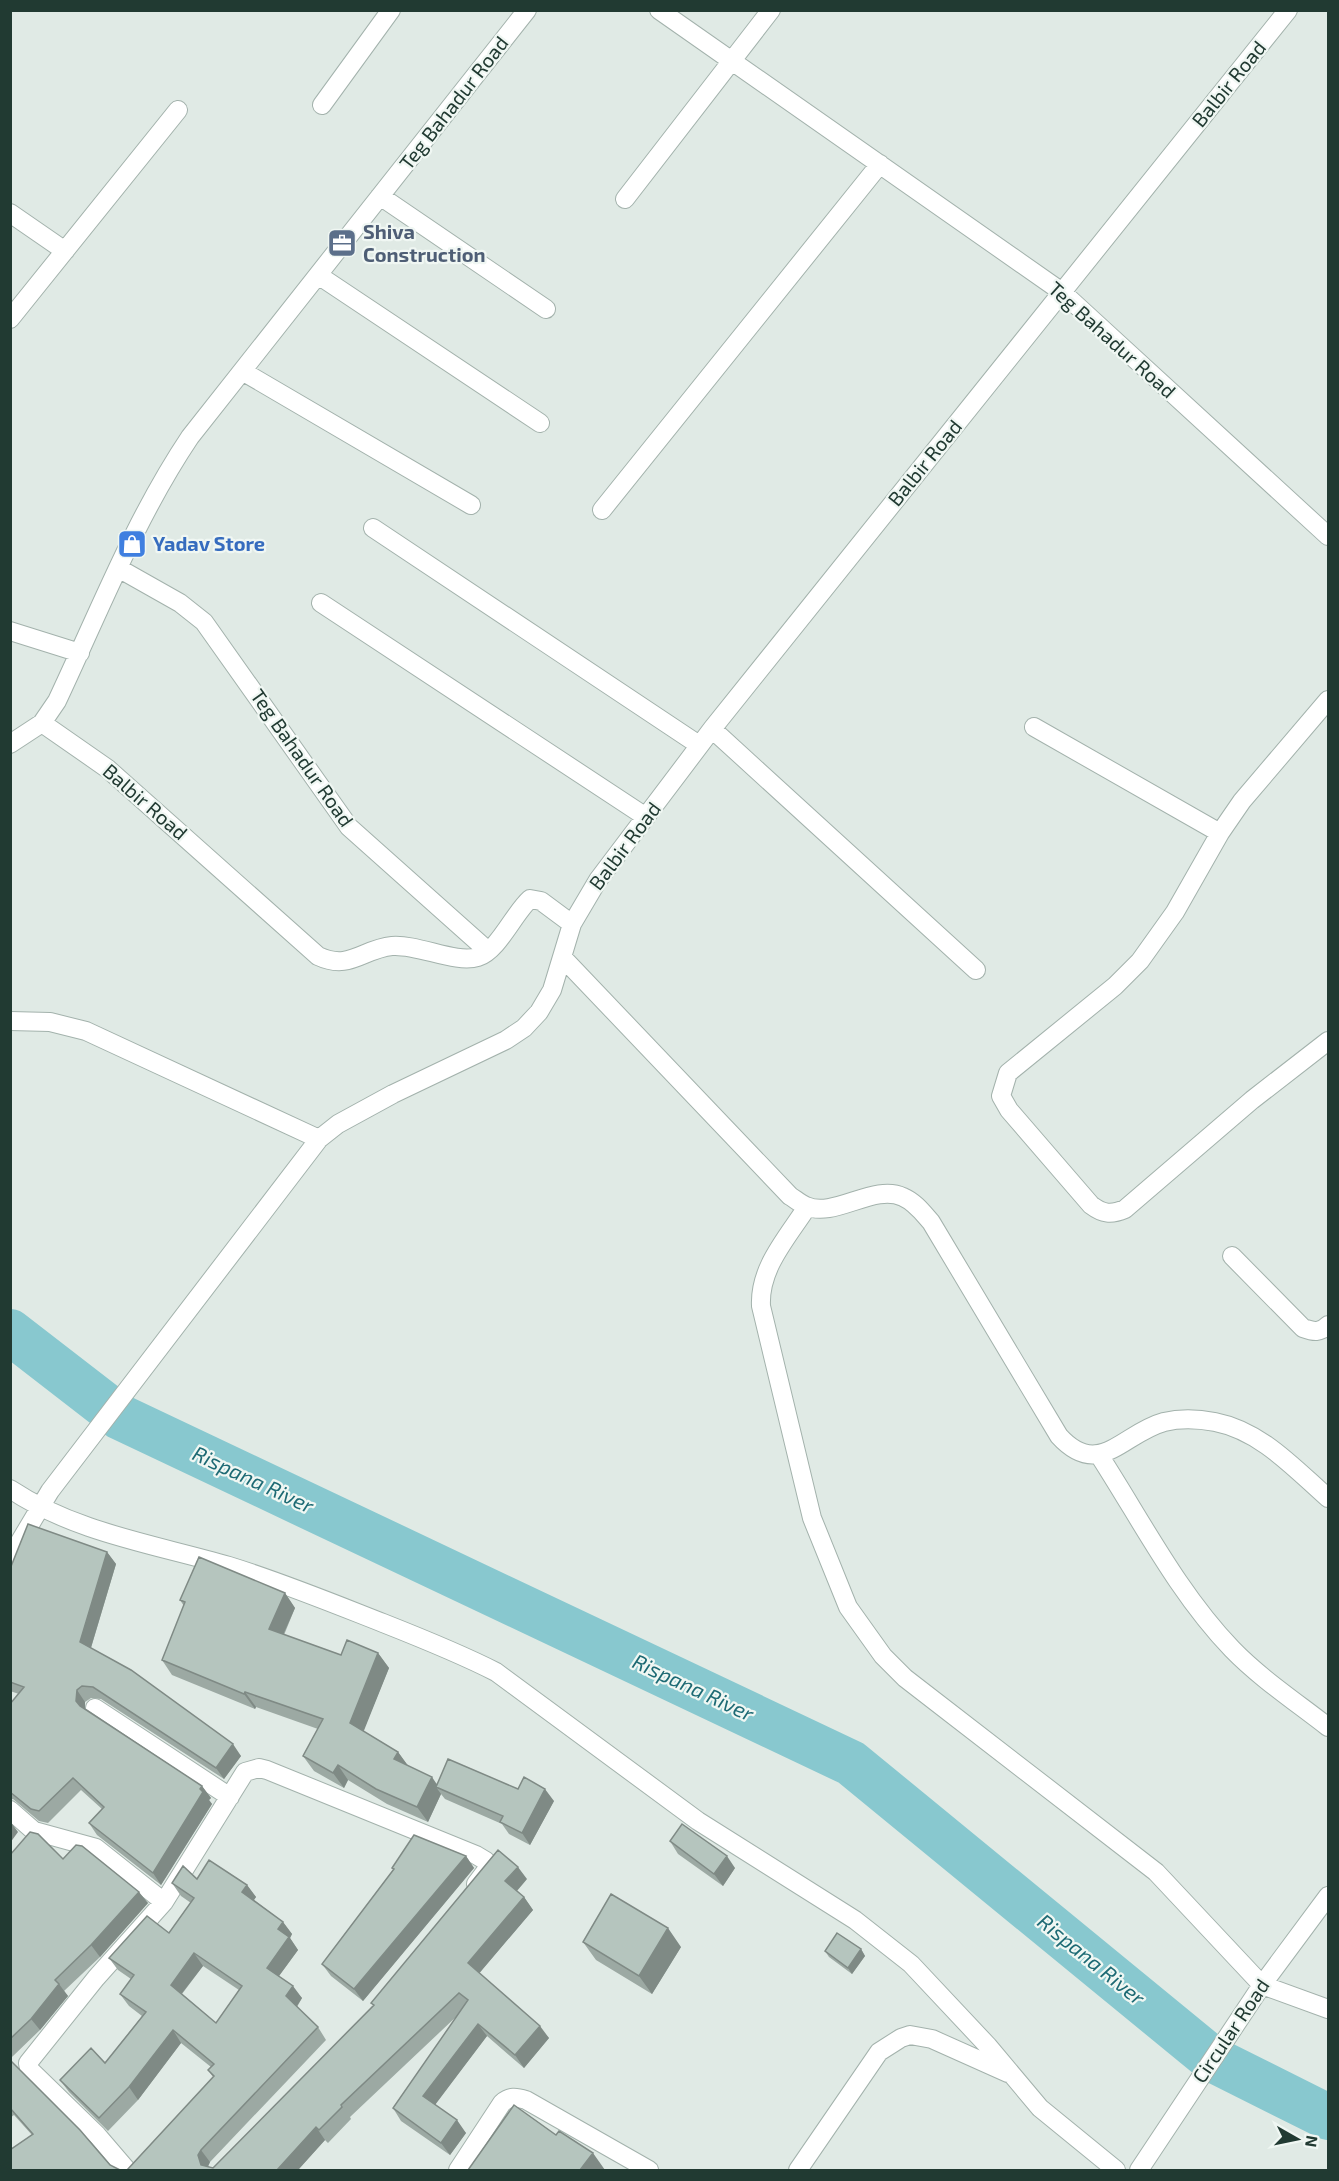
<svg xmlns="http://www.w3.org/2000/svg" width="1339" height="2181" font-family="'Exo 2',sans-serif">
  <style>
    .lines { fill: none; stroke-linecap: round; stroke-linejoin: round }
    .river { stroke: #88c8cf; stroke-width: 46 }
    .minor-casing { stroke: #a3b2ac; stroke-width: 20 }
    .minor { stroke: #fff; stroke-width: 18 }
    .wall { fill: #9ca9a3; fill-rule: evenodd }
    .shaded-wall { fill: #7f8a85 }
    .building { fill: #b5c5be; stroke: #7f8a85; stroke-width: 1.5; fill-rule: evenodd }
    .labels { text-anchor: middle; stroke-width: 4.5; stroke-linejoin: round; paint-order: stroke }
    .street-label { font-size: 20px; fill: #213a32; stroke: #f0f7f3 }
    .service-label { font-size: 20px; font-weight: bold; fill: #4e5e75; stroke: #f0f7f3; text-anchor: start }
    .shop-label { font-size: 20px; font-weight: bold; fill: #366cbe; stroke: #f0f7f3; text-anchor: start }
    .water-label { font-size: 21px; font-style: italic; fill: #1d6a74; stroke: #f0f7f3 }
  </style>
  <rect width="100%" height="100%" fill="#e0eae5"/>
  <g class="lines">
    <!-- river -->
    <path class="river" d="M10,1332L120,1417L851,1763L1212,2059L1328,2117"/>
    <!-- minor casing -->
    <g class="minor-casing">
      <path id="minor" d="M659,10L1062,292L1328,536
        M322,105L391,10
        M380,196L546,309
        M625,199L771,10
        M10,213L65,251
        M318,275L540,423
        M10,319L178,110
        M242,371L471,505
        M602,510L880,164
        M373,528L699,745
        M118,568L180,603L204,622L349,827L488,951
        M321,603L646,817
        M10,631L80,653
        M1328,700L1242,801L1220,833L1175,912L1140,961L1115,986L1008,1073L1001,1096L1009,1110L1091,1205C1103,1214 1111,1215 1125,1209L1252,1100L1328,1041
        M42,723L108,769L318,956C350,971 362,949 392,946C419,944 455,964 478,957C498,951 514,913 530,899L541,901L572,924
        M1034,727L1220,833
        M712,729L976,970
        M10,744L42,723L57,701C99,612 135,519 190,437L527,10
        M563,958L790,1196C795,1199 801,1204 806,1206C834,1219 874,1183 903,1197C915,1202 923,1213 931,1222L1059,1436C1099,1480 1123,1433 1164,1422C1181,1418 1199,1419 1215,1422C1261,1431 1294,1468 1328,1498
        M10,1021L50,1022L86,1031L319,1139
        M807,1207C787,1238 759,1268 761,1306L812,1518L848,1607L883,1656L905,1678L1156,1872L1262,1985L1328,2009
        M1232,1256L1303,1328C1314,1332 1320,1333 1328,1325
        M1099,1455C1141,1520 1178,1593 1232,1649C1260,1678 1296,1702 1328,1727
        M10,1489C76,1533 154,1544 229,1566C281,1582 332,1603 383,1623C421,1638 459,1653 496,1672L698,1821L855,1920L911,1964L988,2046L1040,2108L1116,2170
        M10,1558L50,1491L319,1139L338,1124L393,1094L506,1040L524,1028L539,1012L552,990L572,924L598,880L712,729L1288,10
        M95,1708L230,1797
        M10,1810L34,1831L96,1848L164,1902
        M127,2170L97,2135L29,2069L28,2063L96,1978L164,1902L245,1772L259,1768L267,1770L476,1855L486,1861L488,1868L476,1884
        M458,2170L502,2103C510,2096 516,2097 526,2100L649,2170
        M798,2170L879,2052L901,2038L910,2035L932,2039L1008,2073
        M1139,2170L1262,1985L1328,1896"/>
    </g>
    <!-- minor -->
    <use href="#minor" class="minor"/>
  </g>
  <!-- wall -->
  <path class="wall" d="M107,1552L116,1564L91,1648L241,1756L224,1779L101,1699L91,1698L85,1702V1708L202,1786L211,1798L209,1800L212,1804L161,1885L97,1835L89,1823L102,1809L81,1790L48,1823L39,1821L13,1799L10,1800V1704L19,1694L10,1691V1569Z
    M285,1593L295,1608L284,1635L341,1655L378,1653L389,1668L363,1731L398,1752L408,1766L437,1784L518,1789L554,1801L530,1845L509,1834L502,1824L445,1799L441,1794L428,1822L387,1804L348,1780L344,1788L314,1771L303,1756L318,1729L256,1707L255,1709L172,1675L162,1660L184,1606L180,1600Z
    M670,1841L735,1868L723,1886L678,1854Z
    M10,1855L63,1859L148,1903L100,1957L64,1991L68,1996L40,2030L12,2057L10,2056Z
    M466,1856L474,1868L363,2001L331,1976L322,1964L393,1870L392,1868Z
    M197,1879L247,1885L256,1897L254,1900L283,1922L292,1934L290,1938L298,1950L279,1976L302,1998L297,2007L318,2027L326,2040L210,2162L208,2167L213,2168L374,2006L371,2003L527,1879L517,1891L524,1897L533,1910L479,1973L549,2038L524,2068L487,2036L435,2104L466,2133L450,2155L401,2121L393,2108L458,2015L350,2117L351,2119L328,2143L325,2140L298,2170H127L213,2077L208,2070L211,2067L181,2043L138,2100L108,2131L69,2092L60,2080L105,2063L142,2016L129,2006L120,1994L131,1979L118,1970L109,1958L169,1933L191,1903L181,1896L172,1883ZM203,1966L239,1990L216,2023L182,1994Z
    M583,1942L681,1947L652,1994L596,1960Z
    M861,1949L865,1956L852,1974L829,1957L825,1951Z
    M10,2060L80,2130L32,2135L14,2115L10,2118Z"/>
  <!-- shaded-wall -->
  <path class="shaded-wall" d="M107,1552L116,1564L89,1654L80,1642Z
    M285,1593L295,1608L279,1644L269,1629Z
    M378,1653L389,1668L361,1738L350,1723Z
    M77,1690L85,1702V1712L76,1701Z
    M245,1692L256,1707L255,1709L244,1694Z
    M233,1744L241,1756L224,1779L216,1768Z
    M398,1752L409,1767L394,1759Z
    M338,1765L348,1780L344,1788L333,1773Z
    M432,1777L440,1789L436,1787L441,1794L428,1822L417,1807Z
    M202,1786L211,1798L209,1800L212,1804L161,1885L153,1873Z
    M545,1789L554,1801L530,1845L522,1833Z
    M10,1821L18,1832L10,1843Z
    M466,1856L474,1868L363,2001L354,1989Z
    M727,1856L735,1868L723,1886L714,1874Z
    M518,1867L527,1879L514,1894L505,1881Z
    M247,1885L256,1897L251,1904L242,1892Z
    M139,1892L148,1903L100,1957L91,1945Z
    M524,1897L533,1910L477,1976L468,1963Z
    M283,1922L292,1934L290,1938L298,1950L276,1980L267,1968L278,1929Z
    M668,1928L681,1947L652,1994L639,1976Z
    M861,1949L865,1956L852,1974L848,1968Z
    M194,1953L203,1966L179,1997L171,1985Z
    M59,1984L68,1996L40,2030L31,2019Z
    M293,1986L302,1998L295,2009L286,1996Z
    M478,2024L487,2036L432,2109L423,2096Z
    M540,2026L549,2038L524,2068L515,2055Z
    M173,2030L181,2043L138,2100L129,2087Z
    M457,2120L466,2133L450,2155L441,2143Z
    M316,2127L325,2140L298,2170H277Z
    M201,2150L210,2162L207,2168L201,2165L198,2155Z
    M593,2153L605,2170H580Z"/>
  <!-- building -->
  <path class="building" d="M28,1524L107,1552L80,1642L131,1670L233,1744L216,1768L93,1687L82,1686L77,1690L76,1701L80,1706L202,1786L200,1789L203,1792L153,1873L89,1823L104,1807L73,1778L39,1811L31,1809L10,1792V1704L24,1687L10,1682V1569Z
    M199,1557L285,1593L269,1629L341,1655L347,1640L378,1653L350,1723L398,1752L394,1759L432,1777L417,1807L376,1789L338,1765L333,1773L303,1756L323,1719L245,1692L244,1694L162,1660L185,1602L180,1600Z
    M448,1759L518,1789L524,1777L545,1789L522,1833L500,1822L503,1816L436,1787Z
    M682,1824L727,1856L714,1874L670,1841Z
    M30,1832L38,1834L63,1859L76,1845L82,1846L139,1892L91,1945L55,1980L59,1984L31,2019L10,2039V1855Z
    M414,1835L466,1856L354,1989L322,1964L394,1869L392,1868Z
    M498,1850L518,1867L505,1881L524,1897L468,1963L540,2026L515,2055L478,2024L423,2096L457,2120L441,2143L393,2108L468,2000L459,1993L341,2105L342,2107L319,2130L316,2127L277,2170H127L214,2076L208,2070L214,2064L173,2030L129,2087L99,2118L60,2080L91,2048L105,2063L146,2012L120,1994L134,1975L109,1958L147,1916L169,1933L194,1898L172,1883L183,1866L197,1879L209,1860L247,1885L242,1892L283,1922L278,1929L289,1937L267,1968L293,1986L286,1996L318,2027L201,2150L198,2155L201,2165L213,2168L374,2005L371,2003ZM194,1953L242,1986L216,2023L171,1985Z
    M611,1894L668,1928L639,1976L583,1942Z
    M837,1933L861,1949L848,1968L825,1951Z
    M10,2060L80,2130L110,2165L120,2170H10V2150L33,2134L10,2108Z
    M514,2105L556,2135L559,2131L593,2153L580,2170H468Z"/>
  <!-- icons -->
  <defs>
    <g id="office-square" transform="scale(1.5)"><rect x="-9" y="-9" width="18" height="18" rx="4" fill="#5c6f8a" stroke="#f0f7f3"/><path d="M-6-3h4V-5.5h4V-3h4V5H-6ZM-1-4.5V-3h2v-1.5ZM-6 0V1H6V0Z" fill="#fff"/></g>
    <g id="shop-square" transform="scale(1.5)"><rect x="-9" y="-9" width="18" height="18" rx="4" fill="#3f7fe0" stroke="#f0f7f3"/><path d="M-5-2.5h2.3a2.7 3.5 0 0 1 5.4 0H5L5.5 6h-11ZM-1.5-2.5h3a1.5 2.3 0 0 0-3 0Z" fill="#fff"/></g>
  </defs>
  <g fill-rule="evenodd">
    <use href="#office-square" x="342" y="243"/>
    <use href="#shop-square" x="132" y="544"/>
  </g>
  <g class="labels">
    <!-- street labels -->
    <g class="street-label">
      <text transform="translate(1229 84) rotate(-51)" y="7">Balbir Road</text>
      <text transform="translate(454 103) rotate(-52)" y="7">Teg Bahadur Road</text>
      <text transform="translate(1112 340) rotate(42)" y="7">Teg Bahadur Road</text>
      <text transform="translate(925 463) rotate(-51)" y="7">Balbir Road</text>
      <text transform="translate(302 758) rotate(55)" y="7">Teg Bahadur Road</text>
      <text transform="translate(145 802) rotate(41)" y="7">Balbir Road</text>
      <text transform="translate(625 846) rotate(-53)" y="7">Balbir Road</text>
      <text transform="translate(1231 2031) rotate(-56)" y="7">Circular Road</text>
    </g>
    <!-- service labels -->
    <g class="service-label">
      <text x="363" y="239">Shiva<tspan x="363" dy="23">Construction</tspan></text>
    </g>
    <!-- shop labels -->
    <g class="shop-label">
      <text x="153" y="551">Yadav Store</text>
    </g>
    <!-- water labels -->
    <g class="water-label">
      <text transform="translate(253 1480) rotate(25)" y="7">Rispana River</text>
      <text transform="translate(693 1688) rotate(25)" y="7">Rispana River</text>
      <text transform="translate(1091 1960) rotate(39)" y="7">Rispana River</text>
    </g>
  </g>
  <!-- border -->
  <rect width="1339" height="2181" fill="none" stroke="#213a32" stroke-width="24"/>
  <!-- north arrow -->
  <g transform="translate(1297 2139) rotate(99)" stroke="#f0f7f3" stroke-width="4.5" paint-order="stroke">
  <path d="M0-4.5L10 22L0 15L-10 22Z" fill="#213a32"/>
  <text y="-9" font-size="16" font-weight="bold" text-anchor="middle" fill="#213a32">N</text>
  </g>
</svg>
